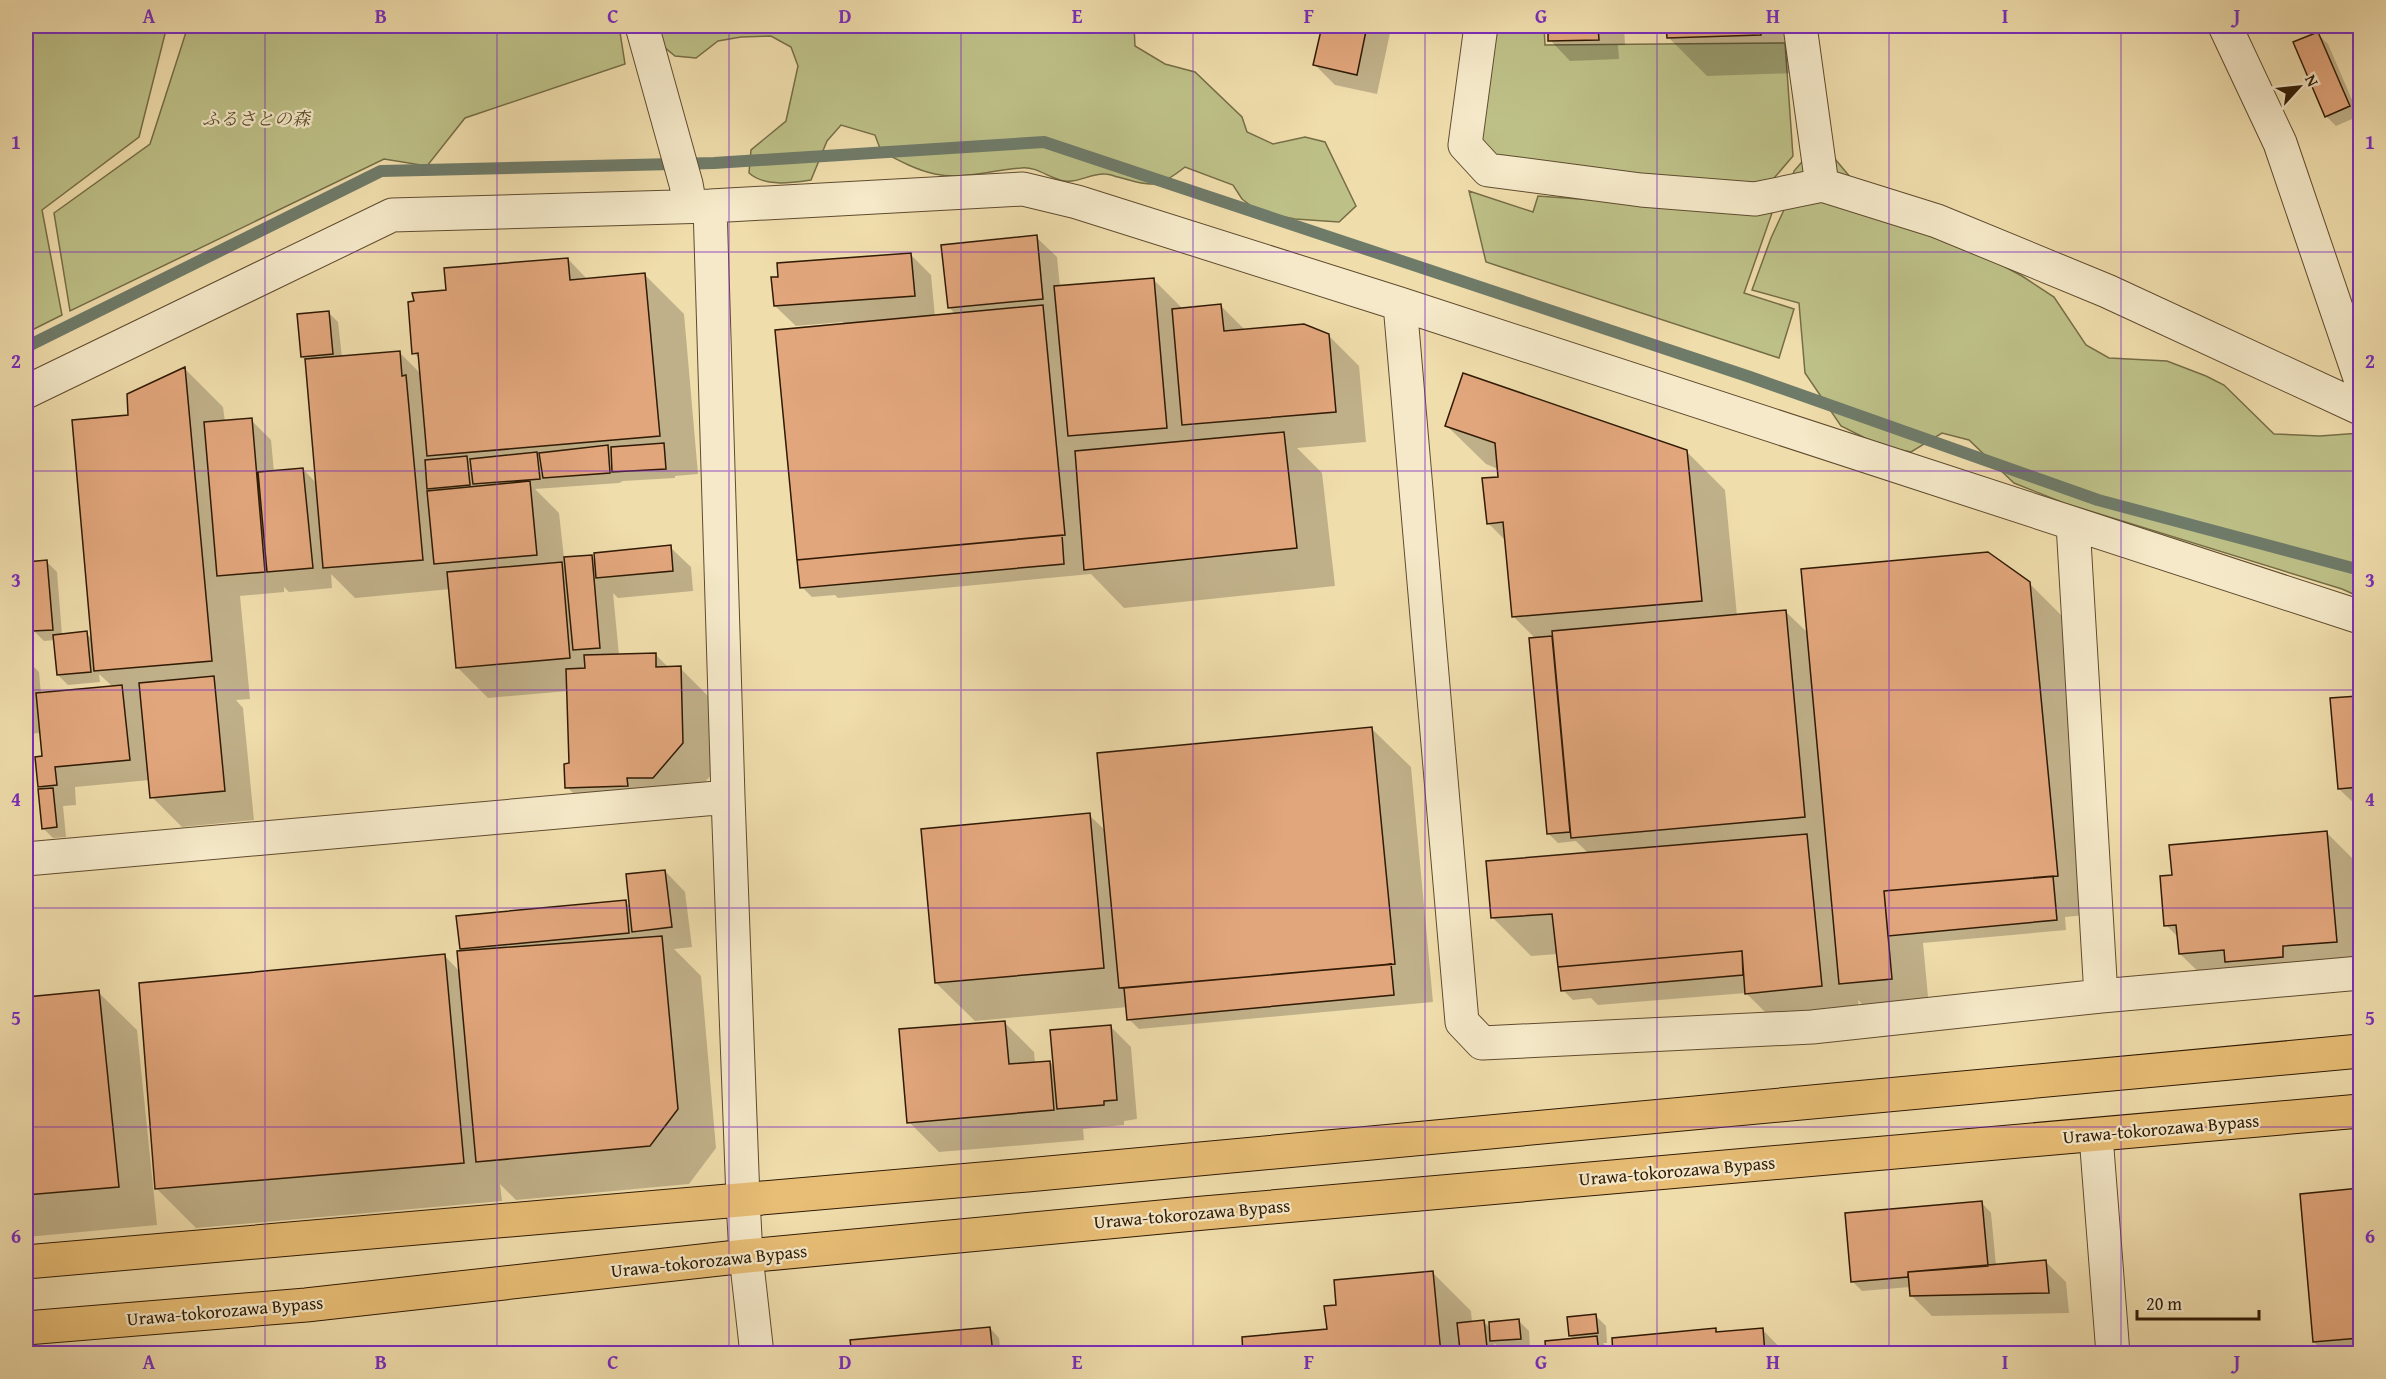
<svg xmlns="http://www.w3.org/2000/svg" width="2386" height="1379" font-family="'Gentium Book Plus','Noto Serif JP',serif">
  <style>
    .green { fill: #bdc087; stroke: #766d46; stroke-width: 1.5 }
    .shadow { fill: #0003 }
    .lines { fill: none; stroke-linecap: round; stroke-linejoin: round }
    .stream { stroke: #6f7b69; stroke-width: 12 }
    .building { fill: #e2a67c; stroke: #2f1a04; stroke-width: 1.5 }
    .minor-casing { stroke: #5f4b2e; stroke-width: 35 }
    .highway-casing { stroke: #2f1a04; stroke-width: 35 }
    .minor { stroke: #f5e9c9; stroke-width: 33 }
    .highway { stroke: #e8be76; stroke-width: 33 }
    .grid { fill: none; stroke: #7b2cbf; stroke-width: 1.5; stroke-opacity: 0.55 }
    .labels { text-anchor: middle; stroke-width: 4.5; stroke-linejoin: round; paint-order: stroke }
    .park-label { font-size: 18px; font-style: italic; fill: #5a4c2b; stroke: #f5e9c9 }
    .street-label { font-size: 18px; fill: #2f1a04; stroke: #f5e9c9 }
    .neatline { fill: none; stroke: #7b2cbf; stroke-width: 2 }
    .grid-label { font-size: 20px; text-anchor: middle; font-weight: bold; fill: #7b2cbf }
  </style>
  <rect width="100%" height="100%" fill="#f0ddac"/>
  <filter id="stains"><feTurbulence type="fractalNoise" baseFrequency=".00333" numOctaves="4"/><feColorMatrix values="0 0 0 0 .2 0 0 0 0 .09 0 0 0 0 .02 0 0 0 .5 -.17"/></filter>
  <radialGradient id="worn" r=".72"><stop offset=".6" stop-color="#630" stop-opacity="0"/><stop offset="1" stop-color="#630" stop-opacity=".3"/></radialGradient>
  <!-- green -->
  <path class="green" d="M26,26H167L139,137L42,210L62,315L26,333Z
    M188,26H619L625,64L465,118L427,166L384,159L70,311L54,213L150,144Z
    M654,26H1134L1135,46L1165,64L1195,72L1242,117L1247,132L1273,144L1305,137L1325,142L1356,206L1339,222L1295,219L1259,212L1242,199L1233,185L1185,167C1156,190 1152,186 1118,177C1114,176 1109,174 1105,174C1091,173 1079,183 1065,181C1050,179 1037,166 1021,168C992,170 964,180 935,174C916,170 898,160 881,151L875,135L841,125L827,141L811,180C790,183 765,187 749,173L751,150L786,121L798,66L791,47L771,36L741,37L718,41L696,58L675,56L657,41Z
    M1493,26H1544L1545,45L1785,43L1793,156L1769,184L1678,183L1492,157L1480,145Z
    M1807,156L1835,159L1861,190L2022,276L2054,297L2086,345L2109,358L2167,361L2206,376L2224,385L2274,434L2320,436L2360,433V597L2342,589L2064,503L2014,483L1969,440L1942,433L1911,452L1881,446L1841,426L1805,373L1799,303L1752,290L1771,238L1783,212L1794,171Z
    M1469,191L1533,212L1538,196L1772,213L1744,293L1794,309L1779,358L1486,262Z"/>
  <!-- shadow -->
  <path class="shadow" d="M1324,26H1383L1390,33L1377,94L1335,85L1315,65Z
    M1549,26H1624L1625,45H1618L1619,59L1570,61L1550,40Z
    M1668,26H1797L1799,73L1707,76L1668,37Z
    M2318,34L2328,44L2359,116L2336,126L2326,116Z
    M1036,237L1057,257L1060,287L1154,280L1183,309L1221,306L1246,331L1328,335L1359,366L1366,442L1297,448L1322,473L1335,586L1124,608L1091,574L838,598L835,595L812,597L802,587L843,322L796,326L775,306L911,255L931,275L935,317L956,315L949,307Z
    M568,259L588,280L645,275L684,314L698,474L675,476V478L623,481L619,483L535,489L559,513L564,558L591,556L596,561L670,547L691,567L693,591L618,598L613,593L619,655L655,654L669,668H680L710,698L713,773L683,807L597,817L567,787L571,765L568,691L488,698L458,668L451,589L355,598L331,574L332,588L289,592L284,587V592L240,596L250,699L236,700L243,708L254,820L182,827L152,797L150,780L75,787L76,805L63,806L66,837L53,838L43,828V790L39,786L44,758L41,733L26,734V659L39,672L41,694L113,687L99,674L100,682L68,685L58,675L55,640L44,641L34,631L47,562L57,572L62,635L86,633L93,640L129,417L185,369L223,407L225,422L251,420L271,440L274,472L303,469L317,484L306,361L302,357L328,312L338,322L342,357L399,352L421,374L420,359L414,353L447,292Z
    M1447,426L1686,451L1725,490L1737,616L1786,612L1809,634L2029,583L2069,623L2096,914L2065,917L2066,930L1923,943L1930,1018L1880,1022L1858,1000L1860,1024L1785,1032L1746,993L1598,1005L1591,998L1573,1000L1563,990L1558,954L1531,956L1492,917L1589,854L1576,841L1558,843L1548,833L1536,639L1514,617L1507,542L1488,523L1499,478L1498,469L1486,464Z
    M2357,697L2360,701V809L2339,789Z
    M1372,729L1411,767L1433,1002L1139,1029L1129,1019L1128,1007L975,1021L936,983L1089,815L1106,831Z
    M2327,833L2357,863L2360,903V972L2211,984L2180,954L2179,938L2166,925L2174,877Z
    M665,871L685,892L692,947L674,949L701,976L716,1148L689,1184L516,1200L500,1184L502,1201L196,1228L157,1189L444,955L460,972L465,952L461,948L625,902L631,908Z
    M98,992L137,1030L157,1225L26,1237V998Z
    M1004,1022L1034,1052L1035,1063L1050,1062L1055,1067L1110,1026L1131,1047L1137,1119L1124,1121V1125L1083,1129L1084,1140L939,1152L909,1122Z
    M2360,1190V1354H2326L2314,1342L2301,1195Z
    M1982,1203L1991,1213L1996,1266L2046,1262L2066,1282L2069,1313L1932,1316L1911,1295L1910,1287L1862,1291L1852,1281Z
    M1433,1273L1471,1311L1472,1322L1483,1321L1491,1329L1519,1321L1529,1331L1530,1348L1502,1350L1494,1343L1496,1354H1245L1328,1330L1338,1307Z
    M1596,1316L1606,1326L1607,1343H1603L1613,1354H1548L1574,1340L1570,1335Z
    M990,1328L999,1338L1001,1354H853Z
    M1715,1329L1719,1334L1762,1329L1786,1354H1615Z"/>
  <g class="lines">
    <!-- stream -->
    <path class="stream" d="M26,347L381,171L714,163L1044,142L1750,377L2098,500L2360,570"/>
  </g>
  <!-- building -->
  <path class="building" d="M1322,26H1367L1357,75L1313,65Z
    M1548,26H1598L1599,40L1548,41Z
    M1666,26H1760L1761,35L1667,38Z
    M2318,32L2350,106L2325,117L2293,42Z
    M1037,235L1043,299L948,308L941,245Z
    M911,253L915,296L774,306L771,277H778L777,263Z
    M568,258L570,280L645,273L660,436L427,456L418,353L412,354L408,302L414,301L412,293L446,290L444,268Z
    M1154,278L1167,428L1068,436L1054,286Z
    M1221,304L1224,331L1304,324L1329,334L1336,412L1182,425L1172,309Z
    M1043,305L1065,535L797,560L775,330Z
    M329,311L333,354L301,357L297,314Z
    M400,351L402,376L406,375L423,560L323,568L305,359Z
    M185,367L212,661L94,671L72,420L128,415L127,394Z
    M1463,373L1687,450L1702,601L1512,617L1503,522L1487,524L1482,478L1498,477L1495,443L1445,426Z
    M252,418L265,572L217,576L204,422Z
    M1284,432L1297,548L1084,570L1075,451Z
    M664,443L666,469L612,472L611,447Z
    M608,445L610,473L543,478L539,453Z
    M537,452L540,479L473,484L470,459Z
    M467,456L470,485L427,489L425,460Z
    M303,468L313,568L267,572L258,472Z
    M530,481L537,555L434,564L427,491Z
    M1062,535L1064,564L800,588L797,560Z
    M671,545L673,571L596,578L594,553Z
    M1988,552L2030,582L2058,876L1884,891L1892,979L1839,984L1801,569Z
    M592,555L600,648L573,650L564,557Z
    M47,560L53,630L32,631L26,562Z
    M562,562L570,658L456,668L447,572Z
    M1786,610L1805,817L1571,838L1552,631Z
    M87,631L91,672L57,675L53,635Z
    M1552,636L1570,832L1547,834L1529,638Z
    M656,653V667L681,666L683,743L653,778H627L628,786L565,788L564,764L569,763L566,669L585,668L584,655Z
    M214,676L225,791L150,798L139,683Z
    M122,685L130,760L55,767L57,785L38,787L35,757L42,756L36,693Z
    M2358,696L2360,729V787L2338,789L2330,698Z
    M1372,727L1395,964L1119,988L1097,753Z
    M53,788L57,827L42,829L38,789Z
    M1090,813L1104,968L935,983L921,829Z
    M2327,831L2337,942L2283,946V957L2225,962L2224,950L2179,954L2176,925L2164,926L2160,876L2172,875L2169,845Z
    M1807,834L1822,986L1745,994L1742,951L1558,967L1552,914L1491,918L1486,861Z
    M665,870L672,927L632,932L626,874Z
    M2053,876L2057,920L1888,936L1884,891Z
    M626,900L629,933L460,949L456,916Z
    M662,936L678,1109L650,1146L476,1162L457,951Z
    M1742,951L1743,975L1561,991L1558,967Z
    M445,954L464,1163L155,1189L139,983Z
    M1391,964L1394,995L1127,1020L1124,988Z
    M99,990L119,1187L26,1195V997Z
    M1005,1021L1009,1064L1050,1061L1054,1110L907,1123L899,1029Z
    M1111,1025L1117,1100L1104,1101V1105L1057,1109L1050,1030Z
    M2360,1188V1338L2313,1342L2300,1194Z
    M1982,1201L1988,1266L1908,1272V1277L1851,1282L1845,1213Z
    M2046,1260L2049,1293L1910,1296L1908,1272Z
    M1433,1271L1441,1354H1243L1242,1337L1327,1329L1324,1306L1336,1305L1334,1280Z
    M1596,1314L1598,1333L1569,1336L1567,1317Z
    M1519,1319L1521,1339L1490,1341L1489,1322Z
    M1484,1320L1487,1347L1460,1350L1457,1323Z
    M990,1327L993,1354H852L850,1340Z
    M1716,1328V1332L1763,1328L1765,1354H1613L1612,1338Z
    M1597,1336L1599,1354H1546L1545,1341Z"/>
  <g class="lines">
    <!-- minor casing -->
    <g class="minor-casing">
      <path id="minor" d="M642,26L686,184L690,206
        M1481,26L1465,145L1488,170L1641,190L1755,199L1822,185L1937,221L2107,291L2360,408
        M1800,26L1822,185
        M2225,26L2280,143L2360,378
        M710,206L728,797L743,1199L746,1256L757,1354
        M1400,304L1462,1022L1482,1043L1812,1027L2101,996L2360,973
        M26,392L392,215L710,206L1023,189L1077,202L1400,304L2360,617
        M2073,524L2101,996
        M26,859L728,797
        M2096,1136L2113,1354"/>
    </g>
    <!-- highway casing -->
    <g class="highway-casing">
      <path id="highway" d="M26,1262L1027,1175L2360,1051
        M26,1328L306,1305L746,1256L1204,1213L2360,1111"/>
    </g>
    <!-- minor -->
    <use href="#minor" class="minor"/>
    <!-- highway -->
    <use href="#highway" class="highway"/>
  </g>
  <!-- grid -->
  <path class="grid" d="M265,26V1354M497,26V1354M729,26V1354M961,26V1354M1193,26V1354M1425,26V1354M1657,26V1354M1889,26V1354M2121,26V1354M26,252H2360M26,471H2360M26,690H2360M26,908H2360M26,1127H2360"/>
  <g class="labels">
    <!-- park labels -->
    <g class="park-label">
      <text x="256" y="125">ふるさとの森</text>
    </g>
    <!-- street labels -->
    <g class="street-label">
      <text transform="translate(2161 1129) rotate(-5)" y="6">Urawa-tokorozawa Bypass</text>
      <text transform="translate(1677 1171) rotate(-5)" y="6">Urawa-tokorozawa Bypass</text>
      <text transform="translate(1192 1214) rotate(-5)" y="6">Urawa-tokorozawa Bypass</text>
      <text transform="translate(709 1261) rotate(-6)" y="6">Urawa-tokorozawa Bypass</text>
      <text transform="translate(225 1311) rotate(-5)" y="6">Urawa-tokorozawa Bypass</text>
    </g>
  </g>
  <!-- margin -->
  <rect width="2386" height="1379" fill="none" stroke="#f0ddac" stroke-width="66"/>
  <!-- north arrow -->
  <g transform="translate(2299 87) rotate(63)" stroke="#f5e9c9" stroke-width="4.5" paint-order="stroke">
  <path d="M0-4.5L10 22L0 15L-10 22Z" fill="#2f1a04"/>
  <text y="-9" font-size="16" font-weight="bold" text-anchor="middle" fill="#2f1a04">N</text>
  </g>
  <!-- scale -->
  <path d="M2137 1310v9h122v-9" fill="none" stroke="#2f1a04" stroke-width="3"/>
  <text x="2146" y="1310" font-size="18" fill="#2f1a04" stroke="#f5e9c9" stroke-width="4.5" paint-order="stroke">20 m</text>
  <rect x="33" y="33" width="2320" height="1313" class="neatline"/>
  <g class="grid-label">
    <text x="149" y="23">A</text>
    <text x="381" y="23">B</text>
    <text x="613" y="23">C</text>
    <text x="845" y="23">D</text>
    <text x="1077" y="23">E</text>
    <text x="1309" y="23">F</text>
    <text x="1541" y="23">G</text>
    <text x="1773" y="23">H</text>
    <text x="2005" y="23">I</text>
    <text x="2237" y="23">J</text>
    <text x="16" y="149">1</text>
    <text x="2370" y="149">1</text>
    <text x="16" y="368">2</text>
    <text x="2370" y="368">2</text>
    <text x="16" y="587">3</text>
    <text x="2370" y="587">3</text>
    <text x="16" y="806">4</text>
    <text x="2370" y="806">4</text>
    <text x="16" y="1025">5</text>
    <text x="2370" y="1025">5</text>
    <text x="16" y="1243">6</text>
    <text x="2370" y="1243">6</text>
    <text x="149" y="1369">A</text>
    <text x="381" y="1369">B</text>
    <text x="613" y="1369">C</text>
    <text x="845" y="1369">D</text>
    <text x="1077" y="1369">E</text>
    <text x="1309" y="1369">F</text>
    <text x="1541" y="1369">G</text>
    <text x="1773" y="1369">H</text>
    <text x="2005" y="1369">I</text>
    <text x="2237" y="1369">J</text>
  </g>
  <rect width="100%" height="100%" filter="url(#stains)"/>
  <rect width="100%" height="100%" fill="url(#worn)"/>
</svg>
